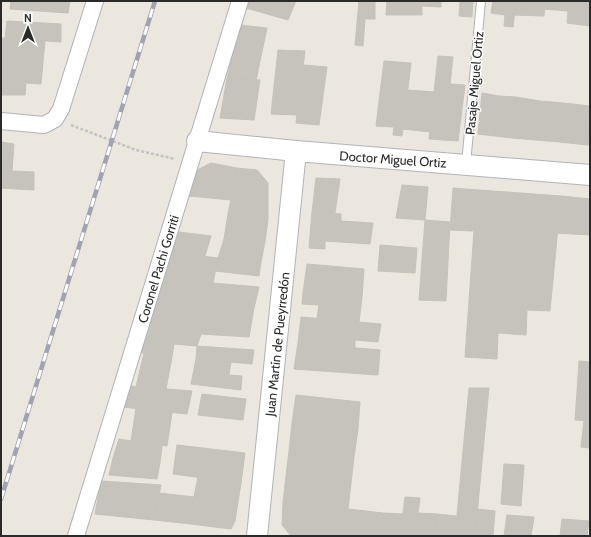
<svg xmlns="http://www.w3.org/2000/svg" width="591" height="537" font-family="Cabin,sans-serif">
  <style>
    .building { fill: #c6c3bd; stroke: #c6c2b8 }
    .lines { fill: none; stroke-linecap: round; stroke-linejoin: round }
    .service-casing { stroke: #b1b3bc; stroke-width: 10 }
    .minor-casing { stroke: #b1b3bc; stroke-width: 18 }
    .tertiary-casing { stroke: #b1b3bc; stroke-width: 22 }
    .path { stroke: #c3c3c3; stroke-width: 2.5; stroke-dasharray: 3 2; stroke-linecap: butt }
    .service { stroke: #fff; stroke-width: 8 }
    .minor { stroke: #fff; stroke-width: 16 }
    .tertiary { stroke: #fff; stroke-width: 20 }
    .rail-casing { stroke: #a1a2b2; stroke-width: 4.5 }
    .rail { stroke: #fff; stroke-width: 3; stroke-dasharray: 9; stroke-linecap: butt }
    .labels { text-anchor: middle; stroke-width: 3; stroke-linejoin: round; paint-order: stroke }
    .street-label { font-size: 13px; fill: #2a2a2a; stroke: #fff }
  </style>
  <rect width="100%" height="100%" fill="#ebe6de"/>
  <!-- building -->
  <path class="building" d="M11,1H70L68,13L10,9Z
    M248,1H296L288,20L246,8Z
    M359,1H375V19H365L363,46L355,45Z
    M387,1H409L408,15H386Z
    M409,1H441V7L422,6V15H408Z
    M460,1H473L472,17L459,16Z
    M493,1H516L513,27L504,26L505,15L491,13Z
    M516,1H545L544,16L514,15Z
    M545,1H569L568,11L544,9Z
    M569,1H590V26L567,23Z
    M7,21L61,24V42L5,38Z
    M240,25L267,28L256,80L227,78Z
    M1,38L18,39L14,95H1Z
    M18,39L45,41L41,84L26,83L25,95H14Z
    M278,50L305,51L297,115L271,114Z
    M438,56L453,57L450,84L465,85L458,141L429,139Z
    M384,61L411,63L402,136L393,135L394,127L376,126Z
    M303,65L327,67L319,125L296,123Z
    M227,78L260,80L254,120L220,118Z
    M408,90L434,92L430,132L403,129Z
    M482,93L499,96L495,136L478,134Z
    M499,96L516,97L512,138L495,136Z
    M516,97L540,101L536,140L512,138Z
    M540,101L563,103L560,142L536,140Z
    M563,103L590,106L587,145L560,142Z
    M590,107V145H587Z
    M1,142L14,144L12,171L34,172V190L1,188Z
    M211,163L237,168L231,200L189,196L195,171Z
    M237,168L257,170L268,183V219L228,214Z
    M316,178L340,179L335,213L312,212Z
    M402,185L428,187L425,220L396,218Z
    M453,188L479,190L474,231L450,230Z
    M479,190L561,196L550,311L527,310L526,335L498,333L497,359L465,357L474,231Z
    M561,196L590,199V235L557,233Z
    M312,212L341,214V221L373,223L370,244L325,241V249L309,248Z
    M228,214L268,219L265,242L224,239Z
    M425,220L450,222L446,301L419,300Z
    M179,232L211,236L205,256L172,252Z
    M224,239L265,242L261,262L218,258Z
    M380,245L417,248L415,273L378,271Z
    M172,252L218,258L213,283L163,277Z
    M218,258L261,262L259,276L215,271Z
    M307,264L364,269L362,297L303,293Z
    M163,277L213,283L209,305L155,301Z
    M213,283L259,287L254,308L209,305Z
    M303,293L362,297L359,322L317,318L319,305L302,304Z
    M155,301L209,305L201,334L147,328Z
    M209,305L254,308L249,337L201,334Z
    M301,317L381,324L378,342L355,340V348L298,343Z
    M147,328L201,334L197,346L174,344L172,357L138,352Z
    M298,343L380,350L378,375L294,369Z
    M197,346L254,350L252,364L196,359Z
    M144,353L172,357L166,389L136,387Z
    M196,359L231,362L229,375L242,376L241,390L191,384Z
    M579,361L590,362V393L577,392Z
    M129,386L192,391L187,414L123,407Z
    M469,388H489L475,536H455Z
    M577,392L590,393V421L575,420Z
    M202,394L246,399L243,420L198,415Z
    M296,395L360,402L358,429L292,423Z
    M136,408L172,413L167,446L131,441Z
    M584,421H590V448L581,447Z
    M292,423L358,429L354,457L289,451Z
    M119,439L162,446L160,463L113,458Z
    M177,445L245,453L241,483L173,474Z
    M289,451L354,457L351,483L286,476Z
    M113,458L160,463L157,479L109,475Z
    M504,464L524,465L521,506L501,504Z
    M286,476L351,483L348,509L283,503Z
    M198,477L241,483L238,502L194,497Z
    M101,481L131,483L125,517L95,514Z
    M131,483L161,485L154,520L125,517Z
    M159,493L194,497L191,524L154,520Z
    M194,497L238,502L235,521L231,529L191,524Z
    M405,497L420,498L418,513L437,514L435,536H400Z
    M283,503L348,509L345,536H291L282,525Z
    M348,509L383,513L379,536H345Z
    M477,509L495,511L493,536H475Z
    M383,513L402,514L400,536H379Z
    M437,514L456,516L455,536H435Z
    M507,515L534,517L531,536H504Z
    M562,519L589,521L587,536H560Z"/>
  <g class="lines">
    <!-- service casing -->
    <g class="service-casing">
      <path id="service" d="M466,164L481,1"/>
    </g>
    <!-- minor casing -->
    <g class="minor-casing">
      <path id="minor" d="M1,121L44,125L55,119L61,109L95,1
        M76,536L240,1"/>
    </g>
    <!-- tertiary casing -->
    <g class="tertiary-casing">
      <path id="tertiary" d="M197,141L296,151L590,175
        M257,536L296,151"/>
    </g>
    <!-- path -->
    <path class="path" d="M71,125L136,150L175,159"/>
    <!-- service -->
    <use href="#service" class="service"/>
    <!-- minor -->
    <use href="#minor" class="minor"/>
    <!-- tertiary -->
    <use href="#tertiary" class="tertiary"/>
    <!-- rail casing -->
    <g class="rail-casing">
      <path id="rail" d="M1,499L155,1"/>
    </g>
    <!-- rail -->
    <use href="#rail" class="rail"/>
  </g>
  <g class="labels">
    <!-- street labels -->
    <g class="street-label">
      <text transform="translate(474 83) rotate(-85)" y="5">Pasaje Miguel Ortiz</text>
      <text transform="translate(393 159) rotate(4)" y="5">Doctor Miguel Ortiz</text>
      <text transform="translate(158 269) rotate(-73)" y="5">Coronel Pachi Gorriti</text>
      <text transform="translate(277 344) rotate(-84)" y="5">Juan Martín de Pueyrredón</text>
    </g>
  </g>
  <!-- border -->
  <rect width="591" height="537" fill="none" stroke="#2a2a2a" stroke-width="4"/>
  <!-- north arrow -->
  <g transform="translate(28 28)" stroke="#ffffff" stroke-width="3" paint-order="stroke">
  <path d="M0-3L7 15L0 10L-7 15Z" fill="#2a2a2a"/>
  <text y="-6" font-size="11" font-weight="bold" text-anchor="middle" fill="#2a2a2a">N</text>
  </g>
</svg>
